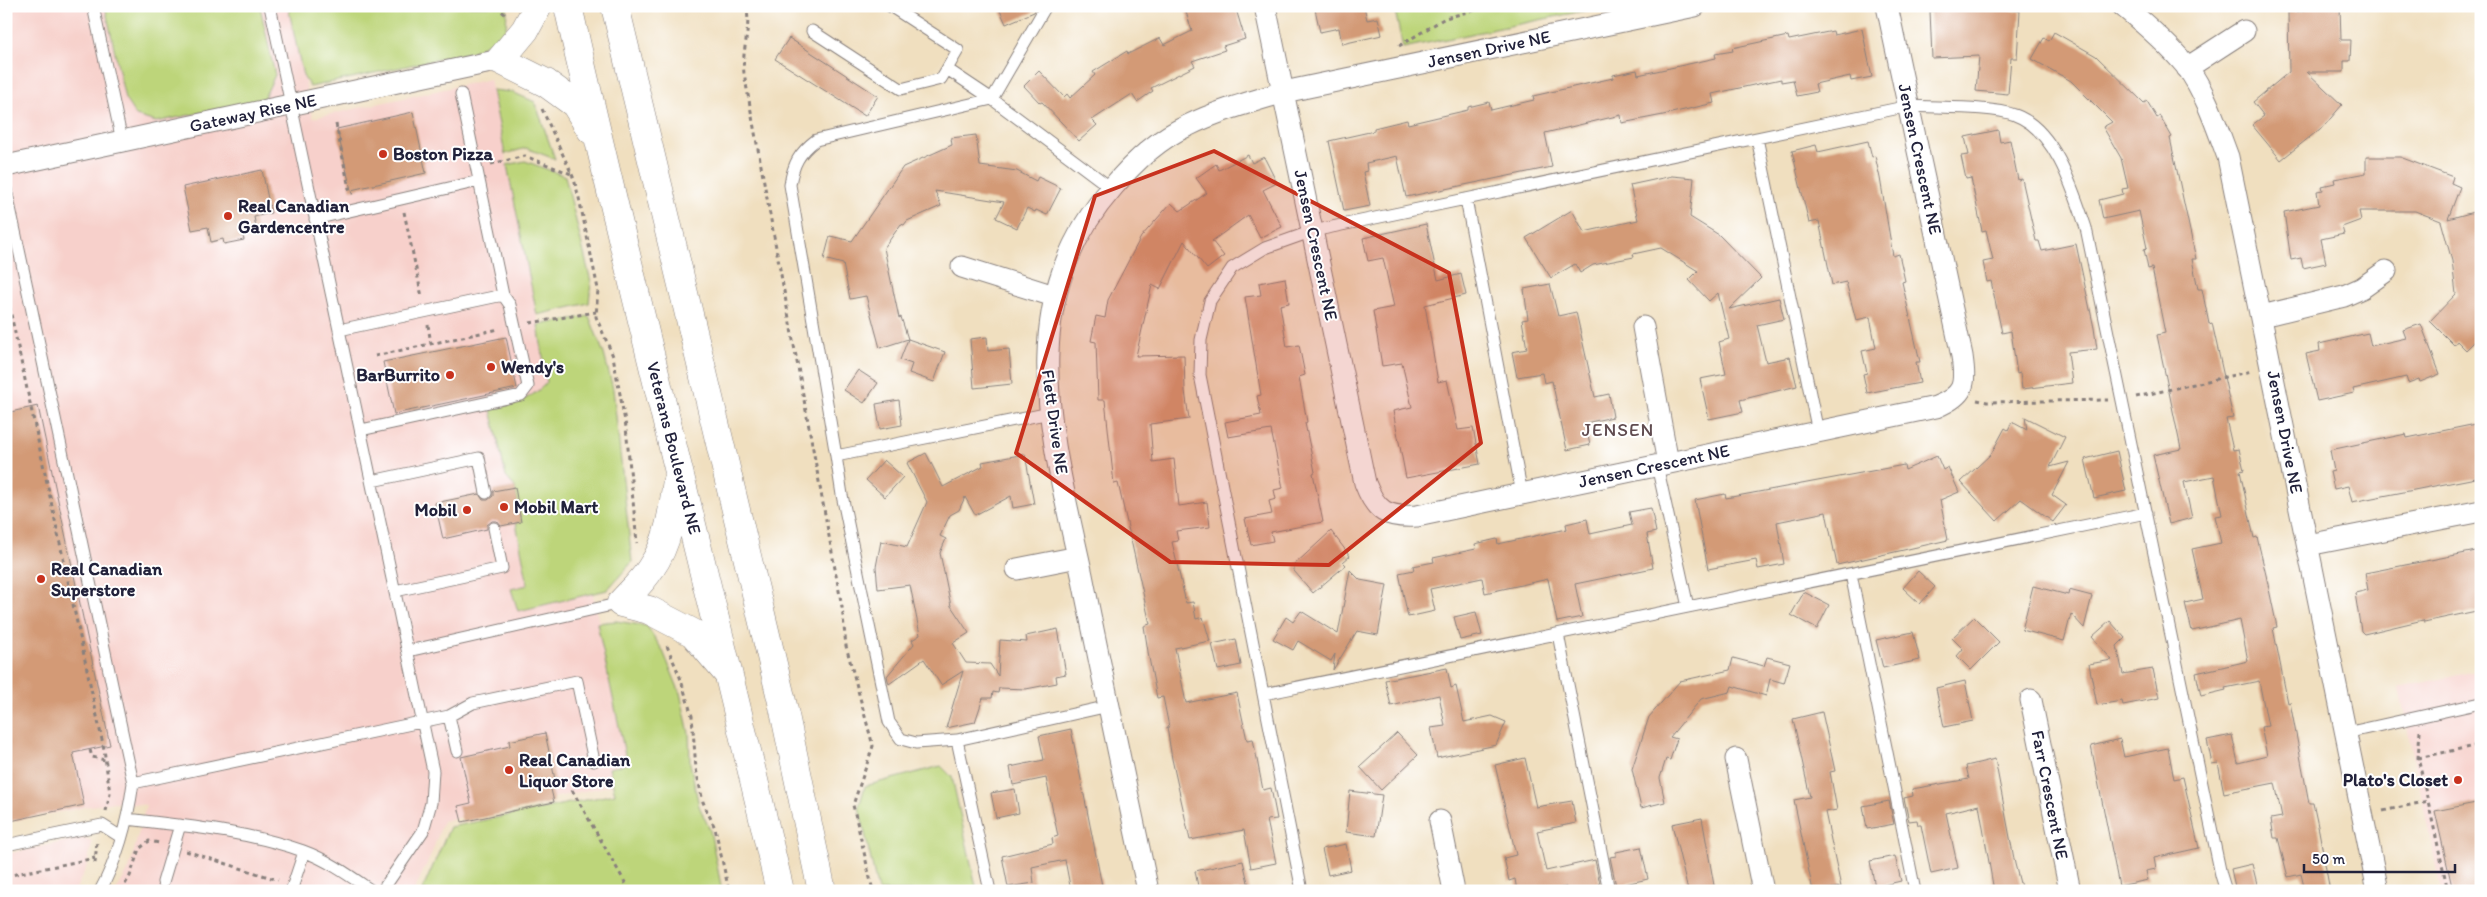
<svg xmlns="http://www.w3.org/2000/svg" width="2487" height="897" font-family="Itim,sans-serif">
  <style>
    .built { fill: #f7d0cb }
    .green { fill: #bdd57a; stroke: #707c5a }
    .building { fill: #d39a76 }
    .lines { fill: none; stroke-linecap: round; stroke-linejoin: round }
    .lane-casing { stroke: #89807d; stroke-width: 13 }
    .street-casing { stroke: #89807d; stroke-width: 23 }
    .secondary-casing { stroke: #89807d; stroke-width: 29 }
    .path { stroke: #89807d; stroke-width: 3; stroke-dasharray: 4 4; stroke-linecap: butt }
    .lane { stroke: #fff; stroke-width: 11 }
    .street { stroke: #fff; stroke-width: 21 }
    .secondary { stroke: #fff; stroke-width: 28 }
    .marked { fill: #c8321e; fill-opacity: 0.2; stroke: #c8321e; stroke-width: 4; stroke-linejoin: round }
    .poi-dot { fill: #c8321e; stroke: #fff; stroke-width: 2 }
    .labels { text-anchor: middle; stroke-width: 4; stroke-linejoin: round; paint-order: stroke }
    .street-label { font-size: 18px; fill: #22223b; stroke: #fff }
    .poi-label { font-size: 18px; font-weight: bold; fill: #22223b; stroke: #fff; text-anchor: start }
    .neighbourhood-label { font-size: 19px; letter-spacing: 1px; fill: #604c50; stroke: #fff }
  </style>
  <rect width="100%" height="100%" fill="#fff"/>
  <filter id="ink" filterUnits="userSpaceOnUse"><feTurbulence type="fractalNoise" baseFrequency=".02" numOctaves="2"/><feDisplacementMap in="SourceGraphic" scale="10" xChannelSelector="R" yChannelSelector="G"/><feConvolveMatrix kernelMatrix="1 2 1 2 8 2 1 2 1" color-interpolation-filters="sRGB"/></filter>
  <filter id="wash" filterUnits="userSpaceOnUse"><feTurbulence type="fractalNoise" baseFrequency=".0096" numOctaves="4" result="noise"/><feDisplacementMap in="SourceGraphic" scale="20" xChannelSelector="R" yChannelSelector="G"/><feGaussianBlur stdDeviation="1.12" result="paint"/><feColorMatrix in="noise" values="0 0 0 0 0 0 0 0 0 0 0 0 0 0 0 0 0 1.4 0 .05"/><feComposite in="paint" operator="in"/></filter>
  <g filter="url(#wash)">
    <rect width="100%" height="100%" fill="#f0dfbf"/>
    <!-- built -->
    <path class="built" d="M6,6H288L313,118L490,79L627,764L609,768L613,785L443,821L431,855L414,891H116L129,869L146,805L113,802L6,822Z
      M2481,670V891H2441L2399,688Z
      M82,838L92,842L87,866L75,891H6V854Z"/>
    <!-- green -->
    <path class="green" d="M105,6H260L275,75L263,100L156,122L136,116L125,99Z
      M288,6H507V9L506,28L493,41L471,52L310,87L303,76Z
      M1394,6H1607L1403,48Z
      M492,90L512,92L535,102L555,159L526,148L505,154Z
      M525,161L565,176L591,282L589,303L537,315L507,165Z
      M589,316L604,354L613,389L632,562L607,590L518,611L511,589L528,585L516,523L521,522L515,487L506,477L491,409C514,404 531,400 547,382L538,325Z
      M616,621L647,626L663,651L680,693L689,733L690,763L699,806L710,830L722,891H422L450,827L615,794L609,768L627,764L597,623Z
      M941,766L952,777L977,891H878L859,807L865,786Z"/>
    <g id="blocks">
      <!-- building -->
      <path class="building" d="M998,6H1037L1034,12L1006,24Z
        M1204,6H1235L1245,39L1223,46L1225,50L1192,61L1195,66L1151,88L1153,91L1137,102L1132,94L1092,120L1097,125L1079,141L1042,102L1040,103L1024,86L1039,71L1064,97L1067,94L1070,98L1095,75L1093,72L1127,51L1128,54L1160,38L1164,45L1192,31L1186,12Z
        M1326,6H1364L1367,20L1378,18L1382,35L1342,44L1339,28L1320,32L1315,9Z
        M1982,6H2012L2011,10L2020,11L2017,58H2011L2008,94L1976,91L1979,56L1932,58L1930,11L1982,8Z
        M2303,6H2340L2341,40H2351L2350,61H2344V72H2307L2342,105L2325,125L2281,160L2252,125L2264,116L2253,102L2289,72L2288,12L2303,11Z
        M1862,29L1872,77L1851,81L1850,76L1815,84L1817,92L1797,96L1793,80L1781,82V79L1712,94L1714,103L1663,115L1622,123L1621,115L1545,133L1552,167L1406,197L1397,156L1366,163L1367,171L1363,172L1370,206L1344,211L1329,141L1374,131V128L1407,120L1408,124L1468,110V107L1489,102L1491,110L1534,100L1533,96L1613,78V75L1637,70L1638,75L1716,58L1715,54L1733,51L1732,48L1788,36L1789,40L1833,31L1834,35Z
        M2054,32L2096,56L2144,103L2147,101L2157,118L2160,116L2172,137L2170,138L2196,259H2192L2198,289H2202L2209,324L2212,323L2228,395L2233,418L2226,419L2233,450L2239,449L2244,470L2240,471L2254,538L2257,537L2266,575L2277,627L2273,628L2288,703L2290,702L2309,803H2313L2319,831L2330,891H2305L2301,874L2288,877L2278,838H2274L2271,819L2282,817L2275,783L2224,793L2218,763L2212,764L2207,740L2232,735L2238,763L2267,756L2261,727L2268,726L2259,681L2225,688L2226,690L2201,696L2196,673L2248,661L2240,620L2192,631L2185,603L2203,599L2192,549L2221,543L2215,516L2222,515L2214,476L2184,482L2192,518L2169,524L2153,455L2181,449L2157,335L2165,333L2152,268L2148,269L2144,249L2147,248L2139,211L2103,219L2099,200L2123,194L2122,189L2128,188L2121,158L2103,127L2112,122L2071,81L2032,59L2044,38L2049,41Z
        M789,38L878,96L865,116L775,59Z
        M413,112L426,173L351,190L337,129Z
        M1998,130L2000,142L2010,140L2018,180L2022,179L2036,241H2039L2042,251L2076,244L2094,328L2097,349L2068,352L2072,383L2022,389L2020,373L2017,374L2011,331L2002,333L1991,281L1987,282L1983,262L1993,260L1986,230L1982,231L1971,178L1966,179L1961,156L1969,155L1965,137Z
        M976,135L980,166L1017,171L1036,181L1038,177L1061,188L1047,215L1036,210L1035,212L1027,208L1017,228L996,218L1004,202L935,191L941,206L907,221L904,225L901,224L884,248L899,318L901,317L908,339L945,352L934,382L909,373L912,364L900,360L908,339L880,348L866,296L850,299L843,264L824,259L830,236L852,241L903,167L952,145L951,138Z
        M1868,141L1872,157L1875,156L1880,178L1893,256L1899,254L1905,281L1902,282L1920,362H1916L1920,383L1867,393L1863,374L1867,373L1862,351L1876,348L1870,317L1856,320L1846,282L1832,285L1819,221L1809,223L1792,151L1816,145L1818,152Z
        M1248,155L1252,163L1264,157L1277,183L1263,190L1282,227L1260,238L1248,215L1212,241L1224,256L1207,269L1184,241L1160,289L1152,285L1136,356L1184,355L1185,391L1189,419L1150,424L1153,462L1174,459L1179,506L1207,502L1210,527L1176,531L1178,541L1172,542L1186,603L1193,602L1196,619L1203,617L1210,641L1175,648L1186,703L1237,693L1247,740L1253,739L1263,790L1271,788L1277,819L1267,820L1276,863L1251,868L1244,830L1190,840L1172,759L1167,727H1169L1163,697L1157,698L1149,658L1144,626L1150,624L1118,483L1114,484L1105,400H1098L1096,342L1091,341L1096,316L1105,318L1108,300L1141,237L1171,203L1180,211L1207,193L1196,178L1216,164L1219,170Z
        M2366,157H2400L2453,177L2451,183L2460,187L2448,219L2481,210V335L2466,350L2457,341L2454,345L2430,321L2456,294L2452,261L2441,221L2415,211H2359L2361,220L2342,227L2344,234L2321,239L2326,263L2303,268L2301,258L2291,260L2284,212L2319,205L2317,191L2323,190L2322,186L2335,183L2334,179L2366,173Z
        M262,170L271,213L254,217L257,232L243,236L244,240L224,244L223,239L211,242L208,227L192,230L183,187Z
        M1672,176L1694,178L1690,217L1719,235L1761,278L1729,309L1779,298L1784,319L1757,325L1766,362L1790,357L1797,386L1740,400L1743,412L1709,419L1700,379L1726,374L1719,342L1729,339L1718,293L1709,301L1689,280L1698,271L1661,248L1633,254L1634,257L1593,265L1580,273L1575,264L1551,278L1526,238L1572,210L1584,232L1638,220L1630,185Z
        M1426,224L1438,280L1461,274L1466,295L1425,305L1438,382L1447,380L1458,430L1473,428L1480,464L1406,478L1393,411L1412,407L1402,363L1382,366L1373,311L1394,307L1383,258L1368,261L1363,238Z
        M1285,278L1289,303L1280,305L1287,347L1299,345L1305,375L1299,377L1307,422L1305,423L1315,472L1313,473L1323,522L1271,532L1273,541L1251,545L1245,519L1272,514L1269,501L1276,499L1274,490L1283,488L1271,430L1228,437L1225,422L1261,415L1257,396L1261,395L1245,297L1261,295L1259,283Z
        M1550,284L1558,316L1576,312L1595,397L1609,394L1613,417L1585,423L1590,445L1567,450L1552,381L1544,383L1542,373L1517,377L1512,352L1527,349L1522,320L1528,319L1524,289Z
        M2421,324L2440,374L2420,382L2419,379L2408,383L2406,377L2353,389L2354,393L2317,401L2306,354L2320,351L2319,344L2368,333L2371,346L2406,338L2403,330Z
        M506,337L517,388L394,414L383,362Z
        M987,337L988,351L1009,349L1012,384L974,388L970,339Z
        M858,370L878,383L864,403L844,390Z
        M899,400L902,425L880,429L876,404Z
        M38,406L110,745L73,753L84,805L6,822V413Z
        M2025,417L2065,437L2050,467L2069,462L2052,495L2066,505L2053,522L2021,499L1997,521L1961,482L1991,454L2005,428L2008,430L2012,422L2027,430Z
        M2481,423V477L2352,502L2348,486L2334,489L2330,472L2334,471L2330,450L2406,434L2407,438Z
        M2117,451L2126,491L2094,498L2085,459Z
        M926,453L943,487L983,466L982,462L1025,454L1034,504L1013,508L1011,496L975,515L965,497L959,510L950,515L940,536L946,539L940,553L951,606L969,633L953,643L966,663L990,664L998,676L1000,640L1027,642L1026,636L1058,629L1066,674L1056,676L1057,683L1026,689L999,688L998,693L993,692L992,698H983L975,722L946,728L963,671L941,685L924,659L889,684L887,676L914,644L912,640L920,635L910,585L878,589L876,567L881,541L907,547L927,502L907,463Z
        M1937,456L1943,470L1948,467L1959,492L1940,500L1948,540L1837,565L1826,512L1777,522L1784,564L1758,569L1756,560L1708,569L1695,500L1725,494L1726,498L1904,465L1905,470Z
        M884,460L903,477L885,497L866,480Z
        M515,487L521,522L501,526L497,521H492L487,525V529L443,539L435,503L479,494L483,500H488L493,496V491Z
        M1651,508L1656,532L1647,534L1653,568L1575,584L1582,617L1557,622L1548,579L1485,593L1482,578L1430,589L1435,611L1408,617L1399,573L1414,570L1413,566L1434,562L1433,558L1476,549L1475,544L1497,539L1498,544L1567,529L1566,524L1587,519L1590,534L1632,525L1629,512Z
        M1331,531L1350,556L1343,562L1346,565L1313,593L1294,571V565Z
        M2481,550V610L2424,622L2423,620L2364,634L2361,631L2355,593L2368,590L2365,573Z
        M1350,570L1360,580L1387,585L1378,635L1357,631L1333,670L1335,654L1331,661L1298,641L1293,650L1273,639L1286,617L1293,622L1301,611L1338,634Z
        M1918,571L1935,587L1920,604L1903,588Z
        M2033,586L2068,595L2069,590L2092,596L2084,628L2071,614L2064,641L2022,630Z
        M1804,592L1829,605L1817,629L1791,615Z
        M1476,612L1482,635L1460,640L1454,617Z
        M1974,617L1999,642L1971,670L1957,656L1963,649L1952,638Z
        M2110,621L2125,638L2117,646L2123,674L2153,669L2159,698L2123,705L2122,701L2097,705L2089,664L2112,660L2092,637Z
        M1913,632L1920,660L1883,668L1876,640Z
        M1236,639L1241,665L1218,670L1212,644Z
        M1767,657L1790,663L1784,683L1770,679L1766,696L1732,686L1730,692L1701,699L1670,737L1677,739L1670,760L1666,759L1660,778L1665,802L1641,808L1632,769L1649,717L1680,681L1730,670L1733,658L1764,666Z
        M1447,668L1451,688L1456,686L1464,722L1492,716L1506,722L1496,745L1437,758L1431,728L1445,726L1439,695L1391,706L1385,680Z
        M1965,681L1973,721L1944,727L1936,688Z
        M1822,712L1835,771L1830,772L1837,810L1825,812L1841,887L1813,891L1794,800L1810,797L1793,719Z
        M1071,729L1103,891H1071L1065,860L1032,867L1034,883L1008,887L1002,856L1053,844L1052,838L1058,836L1046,778L1013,785L1010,767L1044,760L1039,736Z
        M545,733L556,784L550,785L554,802L462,822L458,806L471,803L461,757L510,746L509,741Z
        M1397,733L1418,755L1381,790L1360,767Z
        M2120,739L2124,757L2168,748L2174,779L2183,777L2199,848L2154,858L2156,869L2146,871L2148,880L2119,886L2091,746Z
        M1525,758L1536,807L1572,801L1576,823L1537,831L1546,871L1595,860L1601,889L1567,891L1566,887L1546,891H1517L1515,879L1509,881L1504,858L1516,855L1495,765Z
        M1995,759L2015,864L2022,891H1994L1979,805L1946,813L1958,868L1931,874L1921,825H1918L1917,820L1909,821L1904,798L1913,796L1912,789L1969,779L1966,766Z
        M1015,789L1019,813L996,818L991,793Z
        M1350,791L1382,795L1376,836L1346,832Z
        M1889,801L1894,824L1867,829L1863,806Z
        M2481,802V891H2453L2435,811Z
        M1702,818L1715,891H1688L1672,824Z
        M1346,844L1351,870L1328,875L1322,849Z
        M1641,847L1648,879L1616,886L1610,857L1616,856V852Z
        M1895,856L1901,881L1875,887L1870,861Z
        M1243,861L1250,891H1199L1195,871Z
        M2252,864L2258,888L2236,891L2231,869Z"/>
    </g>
  </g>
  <g filter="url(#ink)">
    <use href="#blocks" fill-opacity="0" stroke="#89807d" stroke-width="1"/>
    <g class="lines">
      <!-- lane casing -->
      <g class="lane-casing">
        <path id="lane" d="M93,6L122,141
          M270,6L433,771L431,803L423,831L382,891
          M890,6L958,50L947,69L992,99L1111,188
          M812,31L901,89L941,79L947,69
          M1757,138L1818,432
          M6,189L133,783C128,820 118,858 100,891
          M1466,199L1522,494
          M315,219L479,181
          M339,330L503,295
          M361,430L521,395L528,386L510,305L503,295L461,94
          M836,456L790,185C793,164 799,153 816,140L992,99L1046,6
          M1657,465L1688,607
          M372,481L479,458L486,493
          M1851,574L1915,891
          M395,591L502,568L494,528
          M1558,634L1609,891
          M408,651L621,603
          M1264,694L2146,513
          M449,716L457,751
          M2346,733L2481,703
          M957,740L916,743L901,739L889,722L842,495L836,456L1050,413
          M133,783L449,716L473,703L577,681L594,761
          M127,819C186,826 246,831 303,851C328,860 350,876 372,891
          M6,845L102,825L121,837
          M163,882L180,825
          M291,891L304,852
          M990,891L957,740L1109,706
          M1302,891L1200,375L1201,340L1210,301L1232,268L1265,248L1313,231L1909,106C1936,108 1992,106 2015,115C2055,129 2074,192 2086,228L2221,875L2226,891"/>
      </g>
      <!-- street casing -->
      <g class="street-casing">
        <path id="street" d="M1265,6L1365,483C1376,512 1387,518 1417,516L1936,407C1965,395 1966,385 1962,356L1887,6
          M2123,6C2145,24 2169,45 2187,67C2206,93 2217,128 2228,157L2378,891
          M2187,68L2244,31
          M6,166L500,60
          M962,267L1054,296
          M2262,316L2344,296L2362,288L2386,271
          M1643,327L1668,463
          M2308,545L2481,511
          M1017,569L1078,557
          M2031,700L2070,891
          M1736,759L1763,891
          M1440,821L1454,891
          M1148,891C1126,786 1103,681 1082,575C1053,440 1010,305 1112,188C1132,164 1158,139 1187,126C1217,111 1251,102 1284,92L1695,6"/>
      </g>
      <!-- secondary casing -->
      <g class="secondary-casing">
        <path id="secondary" d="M538,6L525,30L500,60L546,83L575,104L591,130
          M568,6C634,302 712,595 780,891
          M615,6L783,706L822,891
          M677,480C673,509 669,543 651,568C643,581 631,592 621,603L649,610L693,633L728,674"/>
      </g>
      <!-- path -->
      <path class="path" d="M496,6L506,15
        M746,6C752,28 741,50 744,73L842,607L846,646L873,746L853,805L873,891
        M1399,46L1445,18L1491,6
        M542,109L574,179L579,198L598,289L596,317L613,356L626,427L637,543
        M336,124L350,193H353
        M491,164L525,156L571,174
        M404,212L422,297
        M6,291L104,749L110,794L106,811
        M6,321L13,320
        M530,323L596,312
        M428,325L431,344
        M375,356L499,329
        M2136,397L2252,371
        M1977,400L1987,402L2108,400
        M667,646L680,677L692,716L696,769L703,802L715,828L729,891
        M2420,731L2418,758L2428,801
        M90,750L92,757L105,760
        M2418,758L2474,746
        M572,790L630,891
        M2383,811L2428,801L2448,891
        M186,851L278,880
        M95,863L97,841
        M6,876L95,858
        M81,891L85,884
        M121,891L130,876L139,849L149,841L159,843"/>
      <!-- lane -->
      <use href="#lane" class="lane"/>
      <!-- street -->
      <use href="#street" class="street"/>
      <!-- secondary -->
      <use href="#secondary" class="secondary"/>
    </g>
  </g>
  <!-- marked area -->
  <path class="marked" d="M1214,151L1449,273L1481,443L1329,565L1170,562L1016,453L1095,196Z"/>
  <!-- markers -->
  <g class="poi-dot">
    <circle cx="383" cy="154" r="5"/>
    <circle cx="228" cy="216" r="5"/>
    <circle cx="491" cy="367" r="5"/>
    <circle cx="450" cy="375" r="5"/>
    <circle cx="504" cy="507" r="5"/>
    <circle cx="467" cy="510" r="5"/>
    <circle cx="41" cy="579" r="5"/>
    <circle cx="509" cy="770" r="5"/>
    <circle cx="2458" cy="780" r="5"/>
  </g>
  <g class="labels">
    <!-- street labels -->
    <g class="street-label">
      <text transform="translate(1489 49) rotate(-12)" y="6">Jensen Drive NE</text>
      <text transform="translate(253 113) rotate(-12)" y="6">Gateway Rise NE</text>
      <text transform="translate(1920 159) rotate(78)" y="6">Jensen Crescent NE</text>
      <text transform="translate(1316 245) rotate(78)" y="6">Jensen Crescent NE</text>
      <text transform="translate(1055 422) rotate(82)" y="6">Flett Drive NE</text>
      <text transform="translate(2285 432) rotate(79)" y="6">Jensen Drive NE</text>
      <text transform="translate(674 448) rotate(76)" y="6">Veterans Boulevard NE</text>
      <text transform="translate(1654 466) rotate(-12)" y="6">Jensen Crescent NE</text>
      <text transform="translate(2050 795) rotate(79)" y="6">Farr Crescent NE</text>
    </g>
    <!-- poi labels -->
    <g class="poi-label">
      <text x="393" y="160">Boston Pizza</text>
      <text x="238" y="212">Real Canadian<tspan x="238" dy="21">Gardencentre</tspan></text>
      <text x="501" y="373">Wendy's</text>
      <text x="440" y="381" text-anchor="end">BarBurrito</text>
      <text x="514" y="513">Mobil Mart</text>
      <text x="457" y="516" text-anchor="end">Mobil</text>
      <text x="51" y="575">Real Canadian<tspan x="51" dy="21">Superstore</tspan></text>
      <text x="519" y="766">Real Canadian<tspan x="519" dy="21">Liquor Store</tspan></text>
      <text x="2448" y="786" text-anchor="end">Plato's Closet</text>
    </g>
    <!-- neighbourhood labels -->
    <g class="neighbourhood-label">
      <text x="1618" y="436">JENSEN</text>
    </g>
  </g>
  <!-- margin -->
  <rect width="2487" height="897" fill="none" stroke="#fff" stroke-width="25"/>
  <!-- scale -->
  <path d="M2304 864v8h151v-8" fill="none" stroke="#22223b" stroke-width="2.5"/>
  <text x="2312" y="864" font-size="15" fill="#22223b" stroke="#ffffff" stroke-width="4" paint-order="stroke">50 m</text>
</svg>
